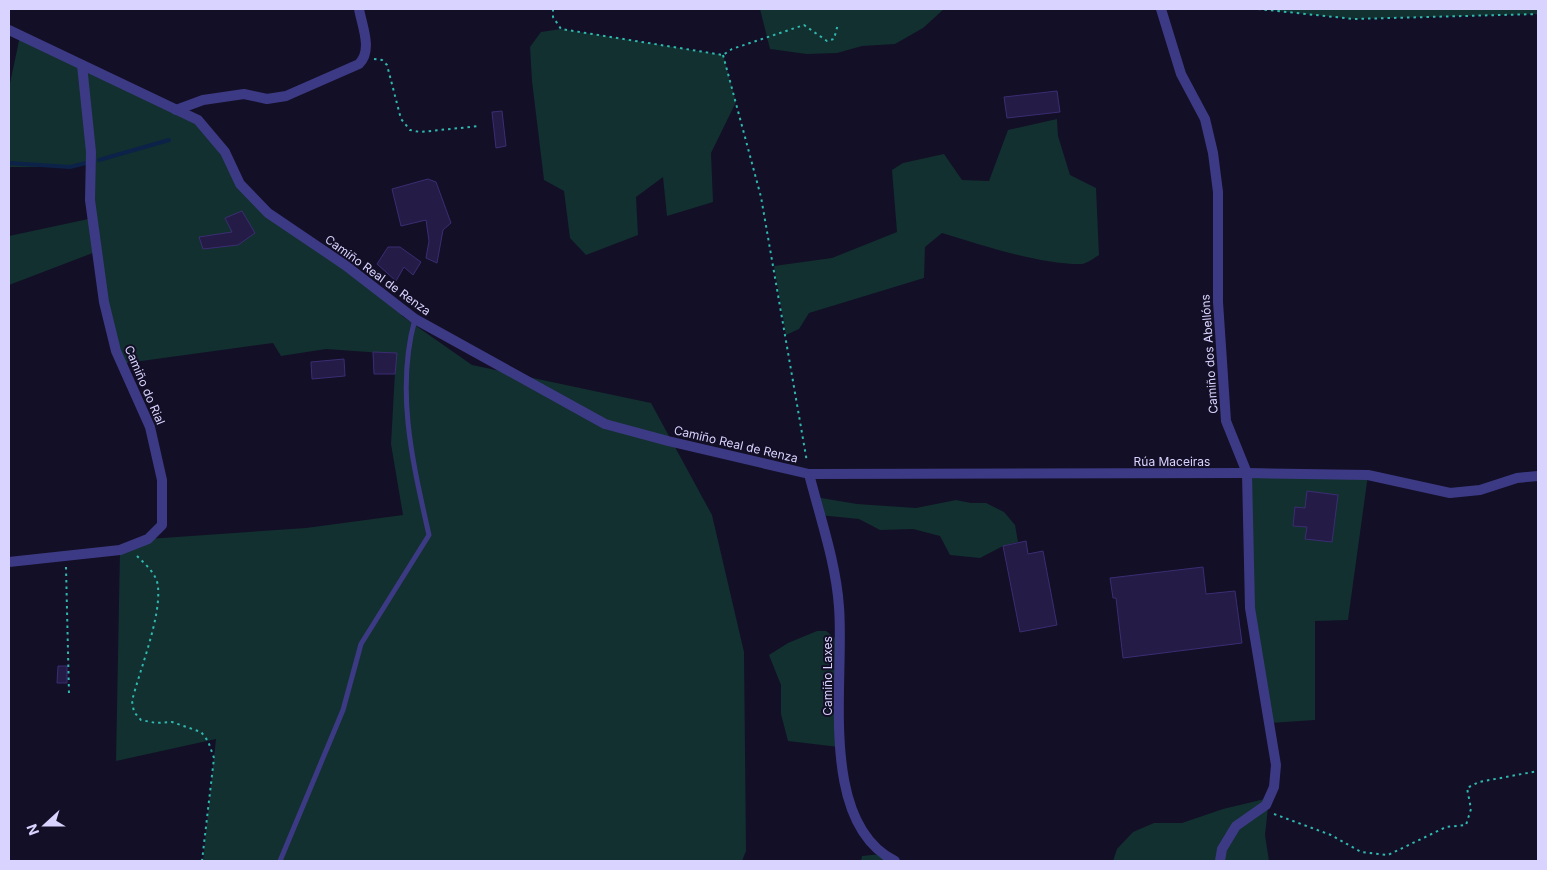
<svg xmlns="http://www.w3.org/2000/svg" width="1547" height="870" font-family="Inter,sans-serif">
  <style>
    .green { fill: #12302f }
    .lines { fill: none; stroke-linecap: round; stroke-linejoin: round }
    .stream { stroke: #0c2248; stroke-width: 4 }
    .building { fill: #241b47; stroke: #3b2d73 }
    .path { stroke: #2fb8b0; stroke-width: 2; stroke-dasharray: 2.5 4; stroke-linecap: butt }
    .lane { stroke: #3d3a85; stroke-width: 5 }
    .street { stroke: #3d3a85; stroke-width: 10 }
    .labels { text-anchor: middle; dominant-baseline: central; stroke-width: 4; stroke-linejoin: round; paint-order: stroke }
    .street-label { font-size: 12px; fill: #d9d4ff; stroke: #130f26 }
  </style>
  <rect width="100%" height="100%" fill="#130f26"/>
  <!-- green -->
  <g class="green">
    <path d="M760 9H944L923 28 895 44 862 46 837 53 807 54 770 49Z"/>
    <path d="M1258 9H1538V14L1354 19Z"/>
    <path d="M561 29 723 55 736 102 711 153 713 202 667 216 663 177 636 197 638 235 586 255 570 238 564 191 544 180 532 81 530 47 541 32Z"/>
    <path d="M20 36 197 121 224 153 238 185 401 307 402 316 472 365 651 403 712 515 744 652 746 851 742 861H203L216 739 116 761 120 550 148 539 306 528 403 515 391 444 396 354 326 349 281 356 273 343 127 363 125 371 106 311 98 251 9 285V236L93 218 86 163 70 167H9V88Z"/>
    <path d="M1057 119 1058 136 1070 175 1096 188 1099 255C1094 258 1088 263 1082 264 1042 265 981 245 942 233L925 247 924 278 809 313 799 329 786 335 774 266 832 258 897 232 892 170 903 163 944 154 962 180 989 181 1008 130Z"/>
    <path d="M1247 473 1368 475 1348 620 1315 621V720L1269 723 1250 608Z"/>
    <path d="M815 497 857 504 916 508 956 500 971 503H986L1004 512 1015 525 1018 542 1003 546 980 558 950 555 940 536 913 529 880 530 859 519 819 515Z"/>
    <path d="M817 631H826L840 642 839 747 788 741 781 714V685L769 655 788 643Z"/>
    <path d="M1269 798 1265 835 1269 861H1113L1117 849 1133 832 1154 823H1182L1223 809Z"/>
    <path d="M881 854 900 861H861L862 856Z"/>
  </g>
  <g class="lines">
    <!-- stream -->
    <g class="stream">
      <path d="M99 160 169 140"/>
      <path d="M9 163 70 167 86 163"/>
    </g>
  </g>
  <!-- building -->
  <g class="building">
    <path d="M1057 91 1060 112 1007 118 1004 97Z"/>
    <path d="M502 111 506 146 496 148 492 112Z"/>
    <path d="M428 179 436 182 451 223 443 230 437 263 426 258 429 241 426 220 401 226 392 189Z"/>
    <path d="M242 211 255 233 238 245 203 249 199 237 232 232 225 218Z"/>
    <path d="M388 247H400L421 262 413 275 404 267 396 281 377 264Z"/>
    <path d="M373 352 397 353 395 374H374Z"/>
    <path d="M344 359 345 376 312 379 311 362Z"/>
    <path d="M1307 491 1338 495 1332 542 1305 539 1307 527 1293 526 1295 507 1305 508Z"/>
    <path d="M1026 541 1028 554 1043 551 1057 625 1020 632 1003 546Z"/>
    <path d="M1203 567 1206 594 1235 591 1242 643 1123 658 1116 598H1113L1110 578Z"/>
    <path d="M58 666H67V683H57Z"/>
  </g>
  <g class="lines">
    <!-- path -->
    <g class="path">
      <path d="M553 9V17L561 29 723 55 732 49 804 25 827 41 834 39 838 24"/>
      <path d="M1258 9 1354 19 1538 14"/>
      <path d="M723 55 761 197 807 462"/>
      <path d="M374 59 382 60 387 65 401 119 410 130 420 132 480 126"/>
      <path d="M137 556C146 565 157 574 158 587 161 618 140 669 132 701L134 712 141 720 156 723 172 722 201 732 208 741 214 758 202 861"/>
      <path d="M66 567 69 694"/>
      <path d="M1274 814 1331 835 1361 852 1388 855 1446 827 1466 825 1471 809 1467 788 1479 782 1538 771"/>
    </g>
    <!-- lane -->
    <path class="lane" d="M280 861 343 710 361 644 429 535C413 464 395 391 415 319"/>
    <!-- street -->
    <g class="street">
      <path d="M1161 9 1181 74 1205 119 1213 153 1218 192V302L1226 421 1247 473 1250 608 1276 765 1274 787 1266 805 1236 826 1222 849 1220 861"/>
      <path d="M9 30 198 120 225 152 240 184 268 213 345 265 415 319 605 424 668 441 809 474 1247 473 1368 475 1450 493 1480 490 1517 478 1538 476"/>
      <path d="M176 110 203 100 244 94 267 99 286 96 359 64C373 50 362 26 359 9"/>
      <path d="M809 474C820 517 836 563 839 607 845 680 817 822 895 861"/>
      <path d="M9 562 120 550 148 539 162 525V480L150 427 116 351 104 302 90 200 91 152 82 65"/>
    </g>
  </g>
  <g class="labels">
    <!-- street labels -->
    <g class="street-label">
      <text transform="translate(378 275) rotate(36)">Camiño Real de Renza</text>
      <text transform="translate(1209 354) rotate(-94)">Camiño dos Abellóns</text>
      <text transform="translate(145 385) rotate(67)">Camiño do Rial</text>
      <text transform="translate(736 444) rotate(13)">Camiño Real de Renza</text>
      <text x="1172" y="461">Rúa Maceiras</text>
      <text transform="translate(827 676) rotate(-90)">Camiño Laxes</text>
    </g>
  </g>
  <!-- border -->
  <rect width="1547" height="870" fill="none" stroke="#d9d4ff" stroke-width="20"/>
  <!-- north arrow -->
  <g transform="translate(45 825) rotate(249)" stroke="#130f26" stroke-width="4" paint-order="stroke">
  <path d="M0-4L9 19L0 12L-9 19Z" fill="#d9d4ff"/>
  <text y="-8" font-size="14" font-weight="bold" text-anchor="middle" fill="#d9d4ff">N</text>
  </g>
</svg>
